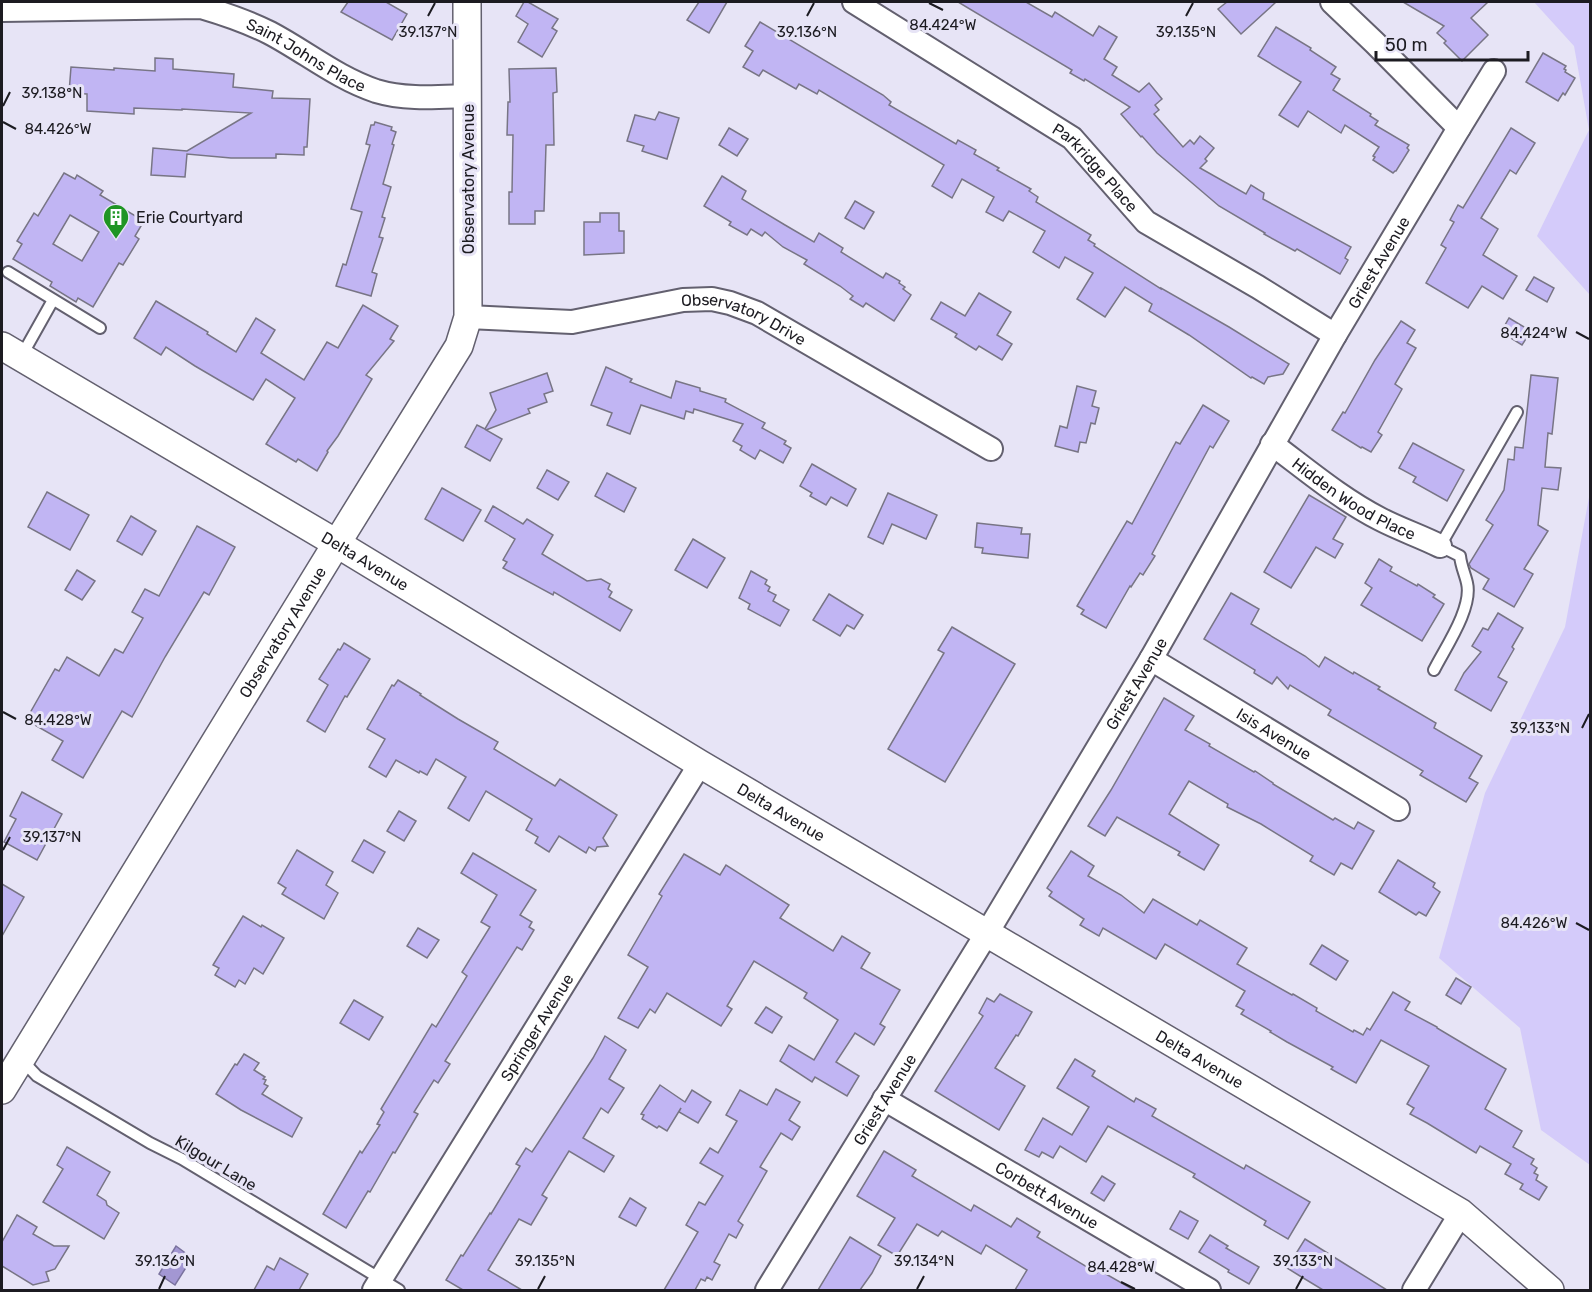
<svg xmlns="http://www.w3.org/2000/svg" width="1592" height="1292" font-family="Rubik,sans-serif">
  <style>
    .green { fill: #d4cbfa }
    .water { fill: #a397d3; stroke: #7a729e; stroke-width: 1.5 }
    .building { fill: #c1b5f3; stroke: #787585; stroke-width: 1.5; fill-rule: evenodd }
    .lines { fill: none; stroke-linecap: round; stroke-linejoin: round }
    .service-casing { stroke: #63606f; stroke-width: 14 }
    .minor-casing { stroke: #63606f; stroke-width: 26 }
    .tertiary-casing { stroke: #63606f; stroke-width: 30 }
    .service { stroke: #fff; stroke-width: 10 }
    .minor { stroke: #fff; stroke-width: 22 }
    .tertiary { stroke: #fff; stroke-width: 27 }
    .ticks { fill: none; stroke: #1c1b21; stroke-width: 2 }
    .labels { text-anchor: middle; dominant-baseline: central; stroke-width: 6; stroke-linejoin: round; paint-order: stroke }
    .street-label { font-size: 16px; fill: #1c1b21; stroke: #e7e4f6 }
    .poi-label { font-size: 16px; fill: #1c1b21; stroke: #e7e4f6; text-anchor: start }
    .ticks-label { font-size: 15px; text-anchor: middle; fill: #1c1b21; stroke: #e7e4f6; stroke-width: 6; stroke-linejoin: round; paint-order: stroke }
  </style>
  <rect width="100%" height="100%" fill="#e7e4f6"/>
  <!-- green -->
  <g class="green">
    <path d="M1534 2H1590V295L1537 236 1589 130 1574 46Z"/>
    <path d="M1590 492V1165L1541 1130 1520 1028 1439 958 1485 793 1565 627Z"/>
  </g>
  <!-- water -->
  <path class="water" d="M176 1246 192 1258 175 1285 159 1274Z"/>
  <!-- building -->
  <g class="building">
    <path d="M348 2H386L407 14 392 40 341 12Z"/>
    <path d="M524 2H528L558 19 552 28 557 31 542 57 518 42 528 24 516 16Z"/>
    <path d="M699 2H727L709 33 687 20Z"/>
    <path d="M958 2H1026L1052 17 1055 12 1093 36 1099 26 1117 37 1104 59 1117 67 1112 75 1139 92 1149 83 1162 99 1155 105 1159 110 1154 114 1183 147 1190 140 1194 144 1200 136 1214 148 1205 159 1207 161 1200 168 1246 194 1251 185 1264 193 1263 199 1351 247 1345 258 1348 260 1340 274 1297 249 1295 251 1264 234 1265 233 1219 206 1157 153 1142 136 1141 137 1121 114 1130 107 1085 79 1084 81 1070 73 1072 70Z"/>
    <path d="M1227 2H1276L1241 34 1218 9Z"/>
    <path d="M1403 2H1488L1471 18 1488 35 1462 61 1444 43 1446 41 1437 33 1444 26Z"/>
    <path d="M760 22 883 95 891 102 889 105 956 144 958 140 976 150 974 154 999 168 997 170 1031 189 1029 191 1038 197 1036 202 1091 235 1088 240 1095 244 1094 246 1161 289V288L1229 327 1289 364 1283 374 1268 377 1264 384 1252 377 1251 378 1189 335 1149 311 1152 304 1125 287 1105 317 1077 299 1093 273 1065 257 1059 268 1033 252 1045 231 1009 211 1003 221 986 212 994 197 962 179 952 198 932 186 944 165 819 90 817 94 799 84 796 89 763 70 759 76 743 67 753 51 745 46Z"/>
    <path d="M1276 27 1311 48 1310 50 1336 67 1331 74 1340 79 1333 90 1371 114 1370 116 1378 121 1375 125 1409 145 1407 148 1409 150 1396 171H1395L1393 173 1373 160 1375 157 1373 156 1379 147 1345 125 1341 133 1308 111 1298 127 1279 115 1301 82 1258 56Z"/>
    <path d="M1543 53 1566 66 1564 69 1566 70 1565 72 1575 78 1565 95 1563 93 1558 101 1526 82Z"/>
    <path d="M155 58 173 59V69L234 74 233 87 273 91 272 98 310 99 307 147H304V155L276 154V158H231L187 154 185 177 151 175 153 148 187 151 251 113 182 109V110L134 108V114L87 111V94L69 93 71 67 114 70V68L155 71Z"/>
    <path d="M556 68 557 92 553 93 554 145H546L544 211H535V224H509V192H512L513 135H507L508 102H510L509 69Z"/>
    <path d="M659 112 679 118 667 159 642 151 644 146 627 141 635 115 655 120Z"/>
    <path d="M375 122 392 127 391 130 396 132 392 144 394 145 383 184 391 187 382 217 385 218 379 237 383 238 372 272 377 274 371 296 336 286 343 264 346 265 362 212 351 209 370 145 366 144 371 125H374Z"/>
    <path d="M729 128 748 139 737 156 719 145Z"/>
    <path d="M1511 128 1535 143 1516 174 1510 170 1481 218 1498 229 1483 255 1517 276 1503 299 1482 286 1468 308 1426 283 1446 248 1441 245 1454 222 1450 220 1458 205 1463 208Z"/>
    <path d="M64 173 75 179 77 175 103 191 100 195 144 221 135 236 139 239 123 265 119 263 93 307 78 298 76 302 50 286 52 282 13 259 22 244 17 241 34 213 38 216ZM70 215 99 232 82 261 53 244Z"/>
    <path d="M722 176 746 191 742 199 785 225 814 242 819 233 843 248 841 252 883 278 886 273 900 281 899 283 905 287 903 289 911 295 894 321 866 303 863 307 850 299 853 296 840 286 804 264 807 260 783 247 765 232 762 236 751 229 747 235 729 225 731 222 704 206Z"/>
    <path d="M855 201 874 212 864 229 845 218Z"/>
    <path d="M600 213H619V231H624V253L584 255V222H600Z"/>
    <path d="M1534 277 1554 288 1547 302 1526 290Z"/>
    <path d="M979 293 1011 312 997 335 1012 344 1002 360 979 346 976 350 955 337 957 334 931 319 941 302 965 316Z"/>
    <path d="M156 301 208 332 207 334 236 352 256 318 275 330 261 353 304 380 327 342 338 348 363 305 398 326 390 339 394 341 366 375 372 379 338 436 327 451 328 452 317 471 298 459 296 462 266 444 295 398 266 379 253 400 195 366 166 347 161 355 134 338Z"/>
    <path d="M1509 318 1531 331 1522 345 1501 332Z"/>
    <path d="M1401 321 1415 330 1407 343 1416 348 1395 384 1402 389 1378 432 1382 435 1371 452 1362 447 1361 448 1332 430 1343 412 1345 413 1375 360Z"/>
    <path d="M606 367 632 379 630 382 671 398 676 381 700 388V391L726 399 725 402 765 423 762 428 786 441 784 444 791 448 783 463 760 450 755 459 740 450 742 446 733 441 743 424 694 409 693 413 686 411 684 419 641 405 630 434 607 425 612 413 591 405Z"/>
    <path d="M547 373 553 391 544 394 547 402 528 409 530 413 486 430 502 439 490 461 465 447 477 425 485 429 496 410 490 393Z"/>
    <path d="M1531 375 1558 378 1552 434 1548 433 1545 467 1561 468 1558 490 1542 488 1538 525 1548 531 1524 569 1533 574 1514 607 1483 589 1489 579 1471 568 1469 564 1493 525 1486 520 1504 490 1508 459 1514 460 1515 447 1523 448Z"/>
    <path d="M1077 386 1096 391 1092 406 1099 408 1095 424 1091 423 1086 443 1080 442 1078 452 1055 446 1060 426 1067 428Z"/>
    <path d="M1203 405 1229 421 1213 448 1210 446 1152 554 1155 556 1143 575 1140 573 1131 587 1130 586 1106 628 1081 614 1084 610 1077 606 1127 521 1132 524 1176 442 1180 444Z"/>
    <path d="M1413 443 1464 470 1447 501 1413 482 1416 477 1399 468Z"/>
    <path d="M812 464 856 489 847 506 831 497 826 505 810 496 812 493 800 486Z"/>
    <path d="M547 470 569 482 558 500 537 488Z"/>
    <path d="M607 473 636 488 624 512 595 496Z"/>
    <path d="M442 488 481 510 463 541 425 519Z"/>
    <path d="M47 492 89 515 70 550 28 527Z"/>
    <path d="M888 493 937 515 926 539 892 524 883 544 868 537Z"/>
    <path d="M1309 495 1346 517 1333 539 1343 544 1335 558 1316 547 1291 588 1264 572Z"/>
    <path d="M493 506 523 524 527 519 553 535 542 554 587 581 601 579 610 584 608 589 612 592 609 597 632 610 620 631 554 592 553 595 503 568 507 562 503 560 515 539 485 521Z"/>
    <path d="M131 516 156 531 142 555 117 541Z"/>
    <path d="M977 523 1022 528 1021 534H1030L1028 558 982 553 983 548 975 547Z"/>
    <path d="M197 526 235 547 209 595 204 592 165 657 132 717 122 711 83 778 52 760 63 741 26 720 55 669 59 671 67 657 99 676 115 649 123 653 143 618 132 612 145 589 159 596Z"/>
    <path d="M693 539 725 558 707 588 675 570Z"/>
    <path d="M1379 559 1392 567 1390 571 1417 586 1418 584 1435 595 1433 597 1444 604 1422 641 1361 605 1372 588 1365 583Z"/>
    <path d="M77 570 95 581 82 600 65 590Z"/>
    <path d="M751 571 767 580 765 584 770 587 768 591 776 595 773 601 789 610 780 626 748 609 750 604 739 598Z"/>
    <path d="M1231 593 1259 609 1251 624 1305 656 1319 667 1325 657 1353 674 1354 672 1380 687 1378 689 1436 723 1434 728 1482 756 1469 778 1478 783 1466 802 1420 775 1423 771 1328 715 1331 710 1290 685 1288 689 1277 677 1272 684 1254 673 1255 670 1204 639Z"/>
    <path d="M829 594 863 615 854 629 847 625 840 636 813 620Z"/>
    <path d="M1498 613 1523 628 1512 647 1514 649 1498 677 1507 682 1491 711 1455 690 1464 673 1481 652 1472 646 1483 628 1488 630Z"/>
    <path d="M952 627 1015 664 945 782 888 749 944 653 938 650Z"/>
    <path d="M344 643 370 659 347 697 345 696 325 732 307 721 328 685 319 679 338 649 340 650Z"/>
    <path d="M398 680 421 694 420 695 458 719 498 742 494 749 555 786 560 779 617 815 603 838 608 846 597 847 595 851 589 847 586 853 559 836 549 852 535 843 538 837 526 830 532 819 486 791 469 821 448 808 466 777 436 759 427 775 420 771 419 773 396 760 386 777 369 767 385 739 367 729 392 685 394 686Z"/>
    <path d="M1164 698 1194 716 1185 730 1210 744 1209 746 1254 772 1255 771 1273 783V784L1333 820 1335 818 1354 829 1358 822 1374 831 1352 869 1341 863 1334 875 1310 861 1313 856 1261 824 1227 807 1228 804 1189 781 1169 814 1219 845 1204 870 1178 855 1180 852 1117 817 1105 836 1088 826 1111 790Z"/>
    <path d="M22 792 62 814 37 860 4 842 16 819 10 816Z"/>
    <path d="M399 811 416 821 404 841 387 831Z"/>
    <path d="M364 840 385 852 373 873 352 861Z"/>
    <path d="M297 850 333 872 326 885 338 893 324 919 282 894 286 888 278 883Z"/>
    <path d="M1071 851 1094 866 1088 876 1121 895 1144 913 1153 899 1197 925 1200 920 1247 948 1237 964 1292 995 1293 994 1317 1008 1316 1011 1353 1032 1354 1030 1363 1035 1367 1028 1370 1030 1393 992 1410 1002 1405 1010 1437 1027V1028L1506 1069 1485 1109 1522 1131 1513 1147 1534 1159 1531 1164 1537 1168 1534 1173 1538 1175 1536 1180 1547 1187 1539 1200 1520 1189 1523 1184 1505 1174 1511 1164 1480 1146 1476 1153 1427 1123 1410 1114 1414 1108 1407 1104 1429 1066 1381 1040 1356 1083 1331 1069 1333 1067 1287 1042 1270 1032 1271 1031 1241 1014 1244 1010 1236 1006 1245 991 1165 944 1156 959 1103 928 1099 936 1080 925 1084 919 1049 896 1052 892 1047 888Z"/>
    <path d="M473 853 536 890 520 915 532 922 529 927 534 930 522 950 517 947 490 990 445 1061 450 1064 438 1083 434 1080 414 1112 418 1114 395 1153 393 1152 370 1192 368 1191 346 1228 323 1214 360 1151 362 1153 380 1125 377 1124 384 1112 381 1109 432 1024 436 1027 467 976 462 972 490 927 481 922 497 895 461 873Z"/>
    <path d="M684 854 720 875 726 865 789 905 780 918 833 951 842 936 870 953 861 968 900 990 880 1024 885 1027 874 1045 855 1033 836 1062 859 1076 847 1096 815 1077 812 1082 780 1061 789 1045 814 1060 838 1020 804 998 807 993 754 961 727 1006 732 1009 721 1026 667 993 655 1013 650 1009 638 1028 618 1018 648 967 628 955 662 896 659 894Z"/>
    <path d="M1398 860 1435 883 1433 887 1440 892 1426 916 1419 912 1416 915 1379 892Z"/>
    <path d="M2 884 24 897 2 936Z"/>
    <path d="M243 916 261 927 262 925 284 938 263 974 254 968 245 984 239 980 235 987 215 975 219 968 213 965Z"/>
    <path d="M418 928 439 940 427 958 407 946Z"/>
    <path d="M1322 945 1348 961 1336 980 1310 964Z"/>
    <path d="M1456 978 1471 987 1461 1004 1446 995Z"/>
    <path d="M1000 994 1032 1012 1018 1036 1016 1035 995 1068 1025 1086 999 1130 935 1091 983 1016 979 1013 987 998 994 1002Z"/>
    <path d="M354 1000 383 1017 369 1040 340 1023Z"/>
    <path d="M766 1007 782 1017 772 1033 755 1023Z"/>
    <path d="M605 1036 626 1050 609 1079 624 1088 608 1113 601 1108 583 1138 614 1156 604 1172 569 1151 542 1195 547 1198 531 1225 519 1219 488 1270 522 1290H463L446 1280 461 1255 463 1256 490 1213 491 1214 520 1166 516 1164 526 1148 532 1152 538 1143 593 1058Z"/>
    <path d="M244 1054 259 1063 254 1070 265 1077 263 1079 266 1080 264 1084 268 1086 262 1094 302 1118 292 1137 241 1110 216 1094 235 1064 237 1065Z"/>
    <path d="M1075 1059 1095 1071 1092 1076 1134 1102 1136 1098 1156 1109 1152 1116 1244 1169 1246 1165 1310 1202 1288 1239 1264 1225 1266 1221 1193 1177 1195 1174 1108 1126 1086 1162 1060 1146 1053 1158 1042 1152 1039 1157 1025 1150 1043 1118 1072 1135 1089 1107 1057 1088Z"/>
    <path d="M660 1085 685 1102 692 1090 711 1102 698 1123 679 1112 681 1108 667 1131 659 1126 657 1128 642 1119 644 1115 641 1114Z"/>
    <path d="M776 1089 800 1102 789 1120 800 1127 792 1140 781 1133 760 1167 767 1171 738 1221 743 1225 736 1238 729 1234 714 1262 720 1265 712 1280 707 1277 705 1281 701 1279 695 1290H664L698 1232 686 1225 699 1202 705 1205 723 1176 700 1163 710 1148 718 1153 737 1121 726 1115 740 1090 767 1105Z"/>
    <path d="M67 1147 110 1172 97 1195 106 1201 107 1205 119 1213 104 1239 43 1202 63 1169 57 1165Z"/>
    <path d="M884 1151 916 1170 912 1176 971 1211 974 1205 1011 1227 1017 1218 1040 1232 1037 1237 1097 1273 1099 1270 1134 1290H1015L1027 1270 986 1245 981 1254 942 1231 938 1236 917 1224 897 1256 878 1245 895 1218 857 1196Z"/>
    <path d="M1102 1176 1115 1184 1104 1201 1091 1193Z"/>
    <path d="M630 1198 646 1208 636 1226 619 1217Z"/>
    <path d="M1180 1211 1198 1221 1188 1239 1170 1229Z"/>
    <path d="M17 1215 37 1227 33 1234 54 1246H69L55 1269 46 1272 49 1281 33 1285 2 1266V1242Z"/>
    <path d="M1210 1235 1228 1246 1226 1248 1259 1267 1249 1284 1228 1272 1229 1270 1199 1252Z"/>
    <path d="M850 1237 881 1256 872 1273 860 1290H818Z"/>
    <path d="M1305 1239 1345 1264 1387 1290H1323L1300 1276 1287 1268Z"/>
    <path d="M280 1258 308 1274 299 1290H254L267 1266 274 1270Z"/>
  </g>
  <g class="lines">
    <!-- service casing -->
    <g class="service-casing">
      <g id="service">
        <path d="M8 272 100 328"/>
        <path d="M21 357 53 300"/>
        <path d="M1434 670C1445 648 1473 608 1467 583 1465 574 1461 566 1460 556L1440 546 1517 412"/>
        <path d="M21 1059 37 1076 150 1143 182 1159 399 1290"/>
      </g>
    </g>
    <!-- minor casing -->
    <g class="minor-casing">
      <g id="minor">
        <path id="s1" d="M854 2 1072 138 1146 222 1258 287 1335 335"/>
        <path d="M1332 2 1375 43 1459 128"/>
        <path id="s2" d="M2 10 201 7C225 14 248 22 270 33 306 52 337 78 376 91 406 100 437 97 468 96"/>
        <path id="s3" d="M468 317 572 322 683 300 712 299 730 303 757 313 991 449"/>
        <path id="s4" d="M1272 444C1307 470 1341 499 1380 519 1399 529 1420 536 1440 546"/>
        <path id="s5" d="M1151 659 1398 809"/>
        <path id="s6" d="M884 1099 1209 1290"/>
        <path id="s7" d="M374 1290 700 764"/>
        <path id="s8" d="M767 1290 987 933 1151 659 1335 335 1459 128 1494 71"/>
        <path d="M1414 1290 1461 1213"/>
      </g>
    </g>
    <!-- tertiary casing -->
    <g class="tertiary-casing">
      <g id="tertiary">
        <path id="s9" d="M2 346 336 543 700 764 1461 1213 1550 1290"/>
        <path id="s10" d="M2 1090C154 842 305 593 459 346L468 317 467 2"/>
      </g>
    </g>
    <!-- service -->
    <use href="#service" class="service"/>
    <!-- minor -->
    <use href="#minor" class="minor"/>
    <!-- tertiary -->
    <use href="#tertiary" class="tertiary"/>
  </g>
  <!-- ticks -->
  <path class="ticks" d="M929 3 943 10M428 16 435 3M807 16 814 3M1186 16 1193 3M3 106 10 92M3 122 16 129M1576 332 1589 339M3 712 16 719M1582 728 1589 714M3 850 10 837M1576 923 1589 930M1121 1282 1135 1289M159 1289 165 1276M538 1289 545 1276M917 1289 924 1276M1296 1289 1303 1276"/>
  <!-- icons -->
  <defs>
    <g id="building-pin" transform="scale(1.35)"><path d="M0 17L-7.5 6A9.5 9.5 0 1 1 7.5 6Z" fill="#1f9524" stroke="#e7e4f6"/><path d="M-4-6H4V6H1V3H-1V6H-4ZM-2.5-4.3h1.7v1.8h-1.7ZM.8-4.3h1.7v1.8H.8ZM-2.5-1h1.7V.8h-1.7ZM.8-1h1.7V.8H.8Z" fill="#fff"/></g>
  </defs>
  <g fill-rule="evenodd">
    <use href="#building-pin" x="116" y="217"/>
  </g>
  <g class="labels">
    <!-- street labels -->
    <g class="street-label">
      <text stroke="none"><textPath href="#s2" startOffset="315">Saint Johns Place</textPath></text>
      <text stroke="none"><textPath href="#s1" startOffset="294">Parkridge Place</textPath></text>
      <text transform="translate(468 179) rotate(-90)">Observatory Avenue</text>
      <text stroke="none"><textPath href="#s8" startOffset="1196">Griest Avenue</textPath></text>
      <text stroke="none"><textPath href="#s3" startOffset="282">Observatory Drive</textPath></text>
      <text stroke="none"><textPath href="#s4" startOffset="99">Hidden Wood Place</textPath></text>
      <text stroke="none"><textPath href="#s9" startOffset="422">Delta Avenue</textPath></text>
      <text stroke="none"><textPath href="#s10" startOffset="537">Observatory Avenue</textPath></text>
      <text stroke="none"><textPath href="#s8" startOffset="710">Griest Avenue</textPath></text>
      <text stroke="none"><textPath href="#s5" startOffset="144">Isis Avenue</textPath></text>
      <text stroke="none"><textPath href="#s9" startOffset="908">Delta Avenue</textPath></text>
      <text stroke="none"><textPath href="#s7" startOffset="309">Springer Avenue</textPath></text>
      <text stroke="none"><textPath href="#s9" startOffset="1394">Delta Avenue</textPath></text>
      <text stroke="none"><textPath href="#s8" startOffset="224">Griest Avenue</textPath></text>
      <text transform="translate(216 1163) rotate(31)">Kilgour Lane</text>
      <text stroke="none"><textPath href="#s6" startOffset="189">Corbett Avenue</textPath></text>
    </g>
    <!-- poi labels -->
    <g class="poi-label">
      <text x="136" y="217">Erie Courtyard</text>
    </g>
  </g>
  <g class="ticks-label">
    <text x="943" y="30">84.424°W</text>
    <text x="428" y="37">39.137°N</text>
    <text x="807" y="37">39.136°N</text>
    <text x="1186" y="37">39.135°N</text>
    <text x="52" y="98">39.138°N</text>
    <text x="58" y="134">84.426°W</text>
    <text x="1534" y="338">84.424°W</text>
    <text x="58" y="725">84.428°W</text>
    <text x="1540" y="733">39.133°N</text>
    <text x="52" y="842">39.137°N</text>
    <text x="1534" y="928">84.426°W</text>
    <text x="165" y="1266">39.136°N</text>
    <text x="545" y="1266">39.135°N</text>
    <text x="924" y="1266">39.134°N</text>
    <text x="1303" y="1266">39.133°N</text>
    <text x="1121" y="1272">84.428°W</text>
  </g>
  <!-- border -->
  <rect width="1592" height="1292" fill="none" stroke="#1c1b21" stroke-width="6"/>
  <!-- scale -->
  <path d="M1376 51v9h152v-9" fill="none" stroke="#1c1b21" stroke-width="3"/>
  <text x="1385" y="51" font-size="18" fill="#1c1b21" stroke="#e7e4f6" stroke-width="4.5" paint-order="stroke">50 m</text>
</svg>
